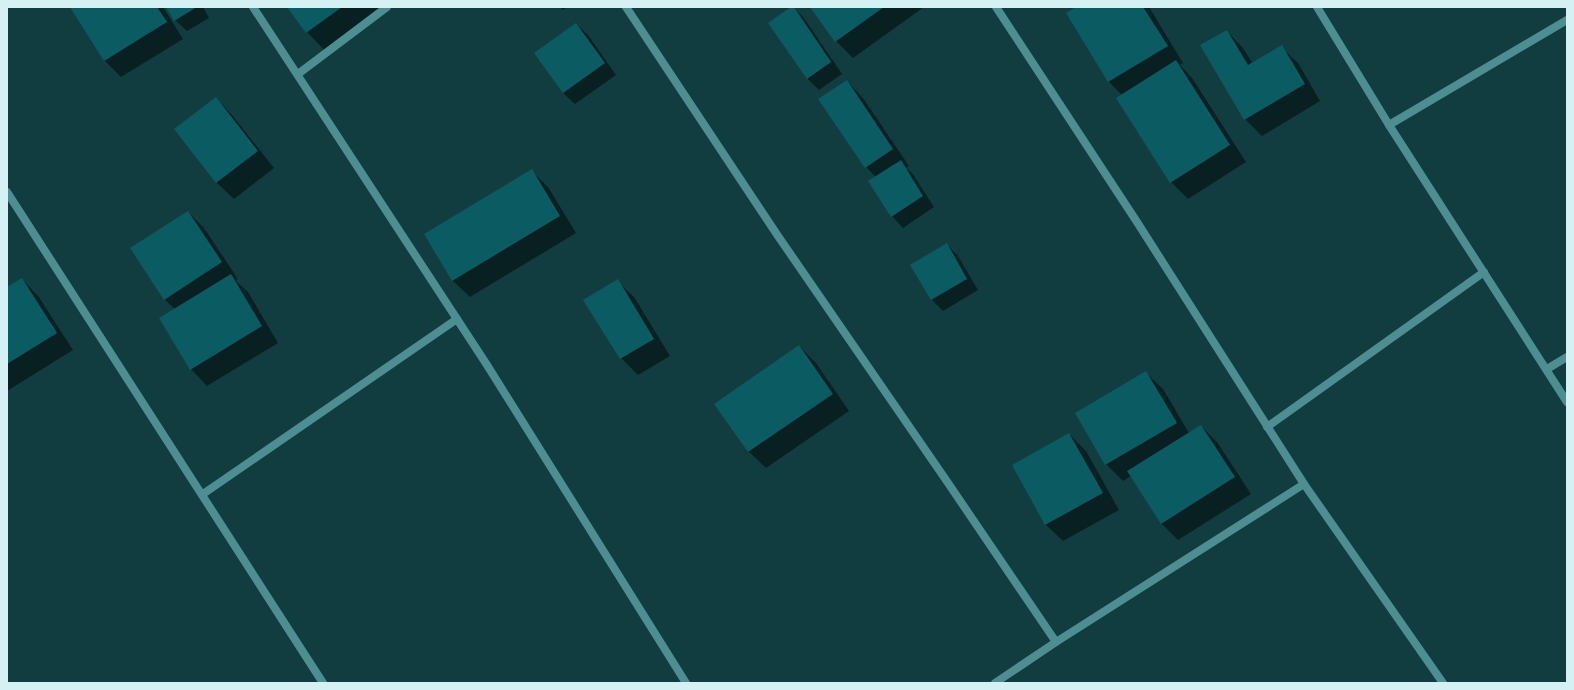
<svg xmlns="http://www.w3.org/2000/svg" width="1574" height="690" font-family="'Sofia Sans Condensed',sans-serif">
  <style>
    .shadow { fill: #0007 }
    .building { fill: #0b5c62 }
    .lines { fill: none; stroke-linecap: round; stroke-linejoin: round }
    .service { stroke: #4d8e93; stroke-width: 8 }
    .minor { stroke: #4d8e93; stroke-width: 8 }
  </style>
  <rect width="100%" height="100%" fill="#113d40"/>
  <!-- shadow -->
  <g class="shadow">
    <path d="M72 7H163L183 39 121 77 104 60Z"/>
    <path d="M168 7H203L209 18 187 31 175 20Z"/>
    <path d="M289 7H392L328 54 307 32Z"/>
    <path d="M560 7H567L563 10Z"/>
    <path d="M793 7 804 18 842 74 819 90 807 78Z"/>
    <path d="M811 7H924L853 58 836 41Z"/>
    <path d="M1078 7H1149L1183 63 1180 65 1192 78 1246 162 1188 199 1171 182 1122 95 1109 82 1067 14Z"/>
    <path d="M576 24 588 35 616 75 575 104 563 93Z"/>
    <path d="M1227 31 1243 48 1253 64 1281 47 1298 63 1320 101 1262 136 1245 119Z"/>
    <path d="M847 81 863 98 909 166 906 168 912 173 934 207 903 228 892 216 876 177 866 167Z"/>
    <path d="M216 98 232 115 274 168 234 199 217 183 176 129Z"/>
    <path d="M532 171 548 187 576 233 470 297 453 281 425 234Z"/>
    <path d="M188 212 204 228 238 279 236 281 248 292 278 343 207 386 191 369 175 309 165 300 131 249Z"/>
    <path d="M947 244 958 256 978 290 943 311 931 299Z"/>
    <path d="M22 279 38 296 73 350 7 391V289Z"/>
    <path d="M617 281 634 297 670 356 638 375 621 358 585 300Z"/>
    <path d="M799 346 816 363 849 411 766 468 749 452 716 404Z"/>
    <path d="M1146 373 1163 389 1189 433 1201 426 1217 442 1251 494 1178 540 1161 523 1131 476 1123 481 1106 464Z"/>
    <path d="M1069 434 1086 451 1119 510 1063 541 1046 525 1013 465Z"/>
  </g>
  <!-- building -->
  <g class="building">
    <path d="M70 7H157L167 22 104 61Z"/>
    <path d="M166 7H197L174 21Z"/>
    <path d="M287 7H342L306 33Z"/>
    <path d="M791 7H794L831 62 807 79 768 23Z"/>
    <path d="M810 7H884L835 42Z"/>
    <path d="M1076 7H1143L1168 46 1108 82 1066 13Z"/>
    <path d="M576 23 605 63 563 93 534 53Z"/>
    <path d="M1227 30 1248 65 1282 45 1305 84 1244 120 1200 45Z"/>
    <path d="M1176 60 1230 145 1170 183 1116 98Z"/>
    <path d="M847 80 893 149 865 168 818 99Z"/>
    <path d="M216 97 258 151 216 183 174 129Z"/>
    <path d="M901 160 923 196 891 217 868 181Z"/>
    <path d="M532 169 560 216 452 281 424 234Z"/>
    <path d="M188 211 222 262 164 300 130 248Z"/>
    <path d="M947 243 967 279 931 300 910 265Z"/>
    <path d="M231 274 262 326 190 370 159 318Z"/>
    <path d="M22 278 57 333 7 364V287Z"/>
    <path d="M618 279 654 339 620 359 583 300Z"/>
    <path d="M799 345 833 394 748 452 714 404Z"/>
    <path d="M1146 371 1177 423 1105 465 1075 413Z"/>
    <path d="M1201 425 1235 477 1161 524 1127 471Z"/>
    <path d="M1069 433 1103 493 1045 525 1012 465Z"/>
  </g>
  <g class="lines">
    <!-- service -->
    <g class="service">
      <path d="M298 74 387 7"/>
      <path d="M1267 427 1484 272"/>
    </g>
    <!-- minor -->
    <g class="minor">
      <path d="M253 7 487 365 686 683"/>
      <path d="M626 7 778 236 946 480 1056 642"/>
      <path d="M996 7 1137 222 1304 484 1443 683"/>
      <path d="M1317 7 1389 125 1567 402"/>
      <path d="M1389 125 1567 20"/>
      <path d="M7 192 323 683"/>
      <path d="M1547 369 1567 357"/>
      <path d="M203 494 457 319"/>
      <path d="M995 683 1056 642 1304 484"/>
    </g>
  </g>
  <!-- border -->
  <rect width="1574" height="690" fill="none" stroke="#d5f1f3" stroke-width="16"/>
</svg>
